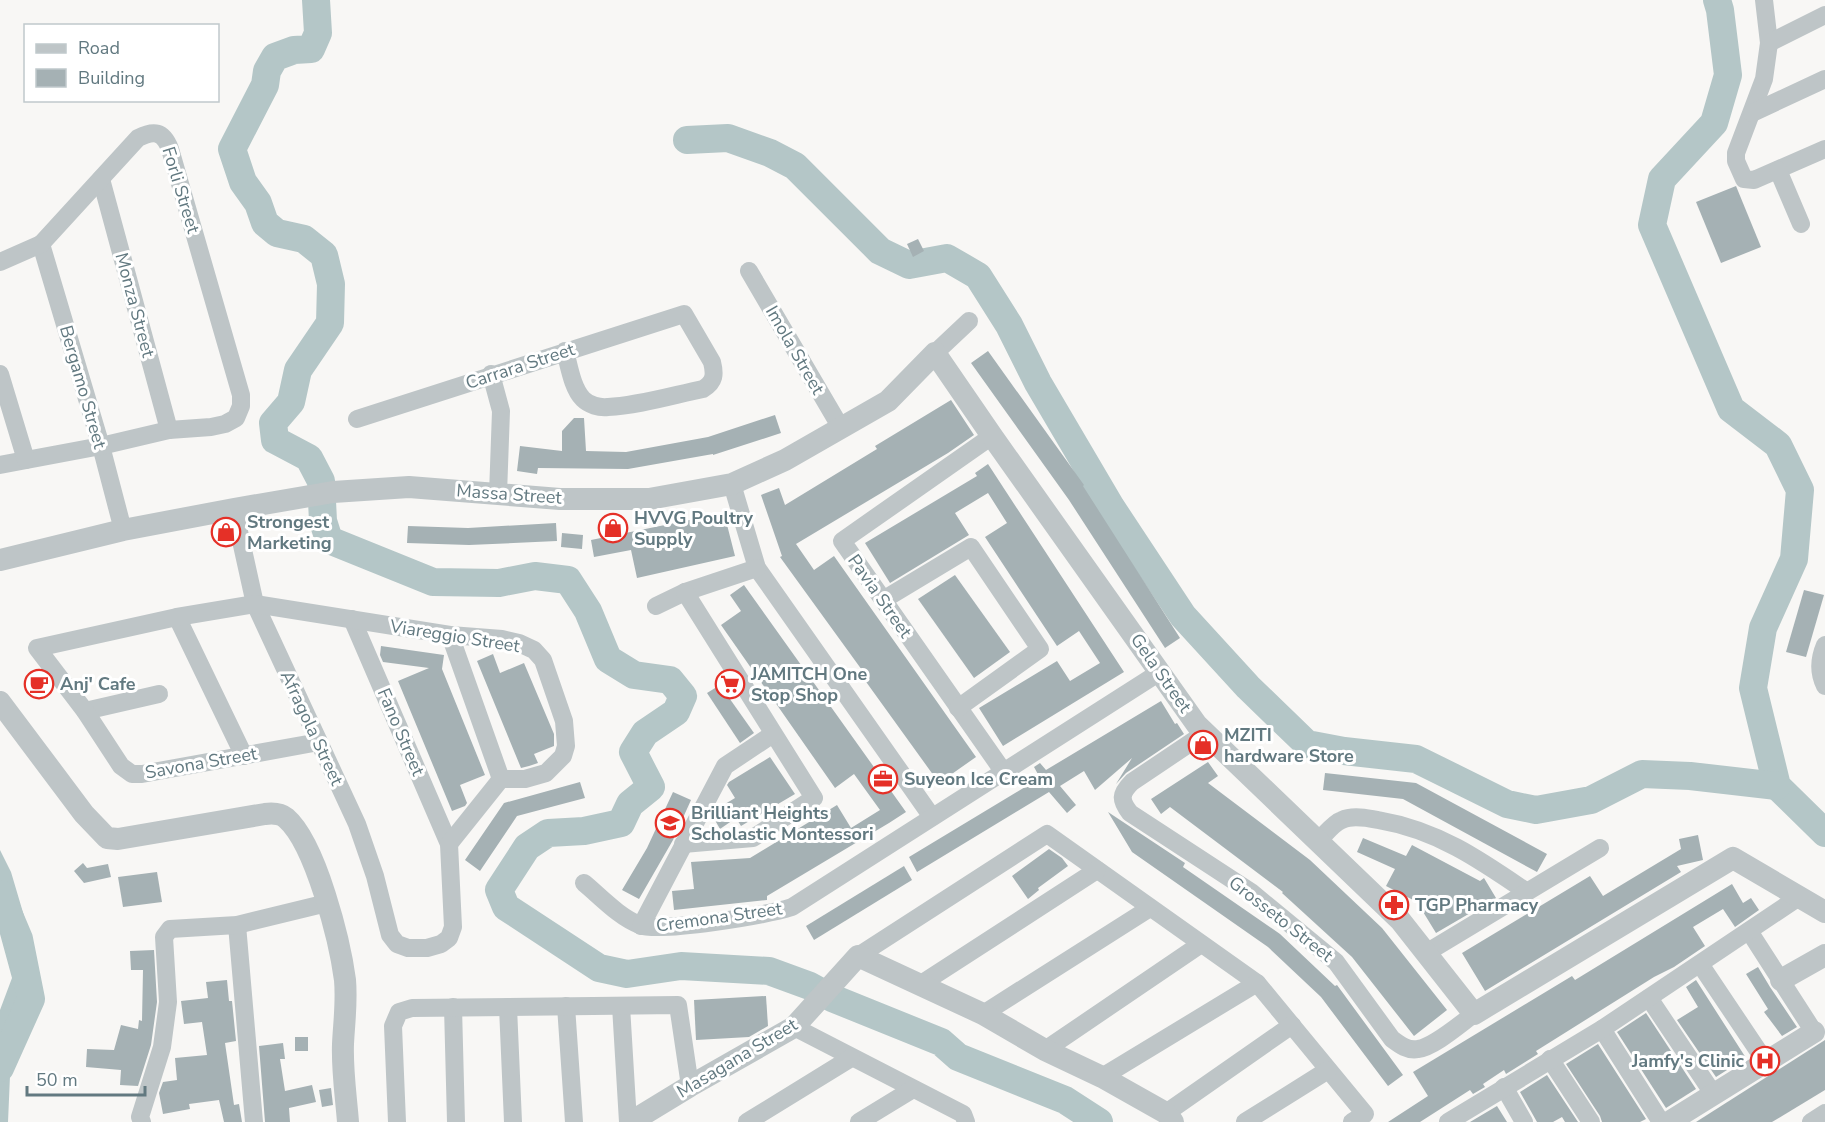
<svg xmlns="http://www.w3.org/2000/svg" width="1825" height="1122" font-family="'Nunito Sans',sans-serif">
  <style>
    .water { fill: #b4c6c7 }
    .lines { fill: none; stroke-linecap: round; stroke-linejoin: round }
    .river { stroke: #b4c6c7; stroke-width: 28 }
    .building { fill: #a5b1b4 }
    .minor { stroke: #bec5c7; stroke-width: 18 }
    .tertiary { stroke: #bec5c7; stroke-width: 22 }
    .labels { text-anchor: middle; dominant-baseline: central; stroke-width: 6; stroke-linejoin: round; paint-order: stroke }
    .street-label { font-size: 18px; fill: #627980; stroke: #fff }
    .poi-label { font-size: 18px; font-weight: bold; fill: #627980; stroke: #fff; text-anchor: start }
  </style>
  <rect width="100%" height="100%" fill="#f8f7f5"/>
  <!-- water -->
  <path class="water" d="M0 850 11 872 35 953 11 1053 8 1122H0V1010L12 978 0 934Z"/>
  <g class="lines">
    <!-- river -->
    <g class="river">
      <path d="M316 0 318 33 311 49 294 50 275 57 267 71 265 85 232 149 243 182 258 203 265 223 277 233 304 239 324 255 331 284 330 323 298 370 291 402 273 423 275 440 309 458 321 481 323 521 329 540 433 582 499 583 535 576 568 580 588 611 608 659 634 675 670 680 683 696 676 712 645 733 633 752 651 787 630 804 621 823 584 831 548 833 527 847 499 890 506 907 599 968 627 974 681 966 769 971 810 986 832 998 941 1042 958 1057 1065 1100 1099 1122"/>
      <path d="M1717 0 1720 10 1728 75 1714 123 1662 179 1652 225 1731 409 1778 445 1800 490 1794 559 1763 628 1753 688 1777 786 1825 833"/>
      <path d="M687 140 728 138 770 153 795 166 880 251 909 265 947 258 978 276 1009 325 1038 383 1111 507 1183 616 1248 687 1307 744 1344 751 1416 759 1507 804 1536 810 1591 800 1642 774 1690 776 1777 786"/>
      <path d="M0 894 19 939 31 999 0 1068"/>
    </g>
  </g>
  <!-- building -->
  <g class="building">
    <path d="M1736 186 1761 247 1721 263 1696 202Z"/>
    <path d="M918 239 924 251 913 257 907 244Z"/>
    <path d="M988 351 1084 485 1083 486 1180 638 1165 648 1069 500 971 363Z"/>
    <path d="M951 400 974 435 948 453 796 544 814 570 834 556 976 757 939 783 864 679 867 677 780 557 782 556 761 495 779 488 785 505 877 449 875 446Z"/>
    <path d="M775 415 781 433 713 455V454L628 469 538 468 537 474 517 471 520 446 562 451V431L574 418H584L586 451 626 452 708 437Z"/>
    <path d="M988 464 1124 672 1003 746 979 708 1057 661 1070 681 1100 663 1079 631 1057 646 985 537 1007 523 988 493 955 513 969 535 890 583 865 543 977 476 975 473Z"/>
    <path d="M724 513 735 556 637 578 631 550 594 557 591 540Z"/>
    <path d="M556 523 557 541 469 545 407 543 408 526 468 528Z"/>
    <path d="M562 533 583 535 582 549 561 547Z"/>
    <path d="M955 575 1010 652 974 678 918 599Z"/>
    <path d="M744 585 906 812 889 823 767 896V900L674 910 672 891 694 889 691 862 750 858 837 805 851 828 880 810 854 774 835 788 721 625 741 611 730 595Z"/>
    <path d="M1804 590 1824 595 1806 657 1786 652Z"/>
    <path d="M381 646 444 655 442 669 485 775 460 785 467 803 465 806 452 811 398 681 429 668 383 662 380 655Z"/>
    <path d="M493 654 500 673 524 663 554 734V746L534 754 538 763 529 766 521 768 477 661Z"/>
    <path d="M720 685 754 733 740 743 707 693Z"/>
    <path d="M1161 701 1175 724 1177 723 1184 734 1126 773 1116 784 1132 758 1095 790 1084 771 1060 786 1076 805 1067 813 1049 792 917 872 909 857 1040 778 1034 767 1040 763 1046 770Z"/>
    <path d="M770 757 795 794 741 826 736 818 720 829 712 815 715 810 735 798 727 785 729 782Z"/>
    <path d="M1208 762 1218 776 1208 783 1310 860 1382 928 1447 1010 1414 1036 1352 957 1282 893 1283 892 1170 807 1161 814 1151 799Z"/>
    <path d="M1325 773 1416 783 1547 854 1537 872 1403 799 1323 790Z"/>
    <path d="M580 782 585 798 517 816 480 871 465 860 504 803Z"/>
    <path d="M673 792 691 800 673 840 639 899 622 890 647 848Z"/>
    <path d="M1108 812 1185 863 1183 867 1280 934 1335 986 1337 985 1403 1075 1388 1086 1321 997 1268 947 1132 852Z"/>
    <path d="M1698 835 1703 860 1677 866 1681 872 1485 991 1462 953 1590 876 1603 896 1681 849 1679 839Z"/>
    <path d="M1363 838 1406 856 1412 845 1480 881 1484 878 1496 898 1436 933 1417 902 1386 886 1395 869 1357 852Z"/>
    <path d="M1049 849 1062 858 1068 866 1038 888 1039 890 1028 899 1012 876Z"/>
    <path d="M83 863 87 868 108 864 111 877 84 883 74 871Z"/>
    <path d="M904 866 912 880 814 940 806 926Z"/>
    <path d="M157 872 162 902 123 907 118 877Z"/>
    <path d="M1732 884 1743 903 1751 898 1759 910 1735 927 1723 909 1693 927 1705 946 1674 967 1654 977 1536 1051 1538 1054 1506 1074 1504 1070 1483 1084 1485 1087 1473 1094 1470 1090 1420 1122H1388L1428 1096 1413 1072 1572 976 1575 980Z"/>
    <path d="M154 950 157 1002 151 1045 138 1086 120 1085 121 1070 86 1067 87 1049 114 1050 121 1025 138 1029 139 1020 142 1021 143 970H131L130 951Z"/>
    <path d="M1758 967 1770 987 1797 1027 1782 1036 1764 1012 1768 1009 1746 974Z"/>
    <path d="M227 980 229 1001H232L236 1041 225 1043 234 1105 239 1104 242 1122H224L219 1100 189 1104 190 1109 163 1114 159 1093 163 1082 177 1080 175 1058 207 1055 202 1022 184 1024 181 1001 208 998 206 982Z"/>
    <path d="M1696 980 1746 1058 1716 1077 1677 1020 1698 1007 1686 987Z"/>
    <path d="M766 996 768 1026 749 1037 696 1040 694 1000Z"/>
    <path d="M1646 1013 1696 1089 1666 1108 1617 1032Z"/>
    <rect x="295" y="1037" width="13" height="14"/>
    <path d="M1825 1040V1090L1772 1122H1696Z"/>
    <path d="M283 1043 285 1059H280L285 1091 312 1085 316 1102 289 1108 290 1122H265L259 1046Z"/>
    <path d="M1598 1044 1646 1119 1640 1122H1602L1600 1116 1566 1064Z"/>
    <path d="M1547 1075 1578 1122H1565L1562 1117 1553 1122H1537L1520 1092Z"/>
    <path d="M331 1088 333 1105 322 1107 319 1090Z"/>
    <path d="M1497 1106 1507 1122H1470Z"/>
  </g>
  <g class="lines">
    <!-- minor -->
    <g class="minor">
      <path d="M1764 0 1769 43 1764 79 1736 153V161L1744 179 1754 180 1825 149"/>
      <path d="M1769 43 1825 15"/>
      <path d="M1752 113 1825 79"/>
      <path d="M1778 170 1801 224"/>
      <path d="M101 179 169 430"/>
      <path d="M41 244 101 446 123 530"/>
      <path d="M0 262 41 244 138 138C154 130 163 131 170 149L241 395V406L236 418 225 424 211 427 169 430 101 446 0 465"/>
      <path d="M749 271 841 428"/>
      <path d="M935 353 969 321"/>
      <path d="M0 374 26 460"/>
      <path d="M491 374 501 411 498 494"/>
      <path d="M357 419 684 314 712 362C715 374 715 382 703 389 674 395 637 406 608 407 599 408 589 405 583 399 572 388 569 365 565 351"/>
      <path d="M992 436 842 541 1003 771"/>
      <path d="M732 484 757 568 932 817"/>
      <path d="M234 509 255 604 357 824 375 876 390 935 397 944 408 948H427L441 944 449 938 453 927 449 844 352 619"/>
      <path d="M883 600 971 547 1040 649 958 708"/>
      <path d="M656 606 685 592 757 568"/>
      <path d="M177 617 244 756"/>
      <path d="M450 635 501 779"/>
      <path d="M1825 645C1819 659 1818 672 1825 686"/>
      <path d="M85 711 159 694"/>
      <path d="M1205 733 1132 782C1120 794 1120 800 1130 813L1251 892 1336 962 1392 1039C1400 1045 1408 1051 1418 1049 1434 1047 1460 1024 1474 1014"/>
      <path d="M319 742 142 774H132L121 766 85 711 37 648 177 617 255 604 450 635 502 639 519 643 534 650 543 660 564 721 566 746 563 756 546 773 525 779H501L449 844"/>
      <path d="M1318 841C1325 835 1333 823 1342 820 1352 815 1368 818 1378 820 1437 830 1479 859 1527 892"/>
      <path d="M683 844 753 838 814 798 685 592"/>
      <path d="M584 883C601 897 619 917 640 925 660 933 767 915 792 907L1160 672"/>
      <path d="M237 925 254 1122"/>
      <path d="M641 926 725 766 773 734"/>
      <path d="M1749 931 1814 1032"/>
      <path d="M1426 953 1600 848"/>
      <path d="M858 956 1047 834 1257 983 1365 1114 1352 1122"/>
      <path d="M1700 964 1765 1061"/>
      <path d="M921 984 1097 870"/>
      <path d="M1649 998 1714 1095"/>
      <path d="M566 1006 574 1122"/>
      <path d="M621 1006 628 1122"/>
      <path d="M453 1007 456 1122"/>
      <path d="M508 1007 513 1122"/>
      <path d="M983 1014 1150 908"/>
      <path d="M794 1027 963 1114 966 1122"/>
      <path d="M1602 1029 1661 1122"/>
      <path d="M1045 1050 1201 944"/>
      <path d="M1550 1059 1591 1122"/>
      <path d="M1102 1077 1257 983"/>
      <path d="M1504 1087 1524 1122"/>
      <path d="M1166 1113 1292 1025"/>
      <path d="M142 1122 140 1117 162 1047 168 1002 164 937 170 929 237 925 327 903"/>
      <path d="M397 1122 393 1026 399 1012 412 1008 678 1005 690 1086"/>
      <path d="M747 1122 851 1058"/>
      <path d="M859 1122 913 1089"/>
      <path d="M1245 1122 1328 1070"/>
      <path d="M1448 1122 1602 1029 1799 897"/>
      <path d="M1811 1122 1825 1113"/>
    </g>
    <!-- tertiary -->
    <g class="tertiary">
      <path d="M0 560 123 530 234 509 333 492 409 487 560 499H649L732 484 785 460 888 401 935 353 992 436 1197 725 1400 920 1474 1014 1733 858 1825 912"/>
      <path d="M0 702 84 814 107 838 118 839 265 814C273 813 280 813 286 818 316 844 340 942 345 980 347 1002 344 1023 343 1044 342 1070 346 1096 348 1122"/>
      <path d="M1781 980 1825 955"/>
      <path d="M631 1122 690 1086 794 1027 858 956 983 1014 1045 1050 1102 1077 1166 1113 1173 1122"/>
      <path d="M1669 1122 1814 1032"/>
    </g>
  </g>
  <!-- icons -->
  <defs>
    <g id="shop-ring" transform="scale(1.5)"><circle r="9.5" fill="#fff" stroke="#e53027" stroke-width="1.5"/><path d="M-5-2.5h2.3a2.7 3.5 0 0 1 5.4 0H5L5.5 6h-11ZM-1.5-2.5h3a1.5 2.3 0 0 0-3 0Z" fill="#e53027"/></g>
    <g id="cafe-ring" transform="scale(1.5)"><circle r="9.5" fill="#fff" stroke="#e53027" stroke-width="1.5"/><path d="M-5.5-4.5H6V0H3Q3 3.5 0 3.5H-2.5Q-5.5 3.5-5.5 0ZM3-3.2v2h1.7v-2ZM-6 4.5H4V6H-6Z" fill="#e53027"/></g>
    <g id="supermarket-ring" transform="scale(1.5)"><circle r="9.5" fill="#fff" stroke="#e53027" stroke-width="1.5"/><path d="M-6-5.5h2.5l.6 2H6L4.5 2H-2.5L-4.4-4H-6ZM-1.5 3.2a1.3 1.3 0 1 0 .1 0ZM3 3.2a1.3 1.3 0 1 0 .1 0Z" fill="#e53027"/></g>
    <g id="office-ring" transform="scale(1.5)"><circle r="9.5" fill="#fff" stroke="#e53027" stroke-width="1.5"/><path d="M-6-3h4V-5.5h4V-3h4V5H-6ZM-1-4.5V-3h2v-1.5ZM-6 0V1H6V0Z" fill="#e53027"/></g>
    <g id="school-ring" transform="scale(1.5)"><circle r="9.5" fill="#fff" stroke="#e53027" stroke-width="1.5"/><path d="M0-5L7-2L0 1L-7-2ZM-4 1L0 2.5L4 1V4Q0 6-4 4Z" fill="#e53027"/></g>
    <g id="pharmacy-ring" transform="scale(1.5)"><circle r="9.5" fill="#fff" stroke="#e53027" stroke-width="1.5"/><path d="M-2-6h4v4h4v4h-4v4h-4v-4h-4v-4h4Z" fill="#e53027"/></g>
    <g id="hospital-ring" transform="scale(1.5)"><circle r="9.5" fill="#fff" stroke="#e53027" stroke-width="1.5"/><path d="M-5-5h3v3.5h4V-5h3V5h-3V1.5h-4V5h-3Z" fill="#e53027"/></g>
  </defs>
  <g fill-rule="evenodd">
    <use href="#shop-ring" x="613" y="528"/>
    <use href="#shop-ring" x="226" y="532"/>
    <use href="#cafe-ring" x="39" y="684"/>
    <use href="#supermarket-ring" x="730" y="684"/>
    <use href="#shop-ring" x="1203" y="745"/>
    <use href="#office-ring" x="883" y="779"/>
    <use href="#school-ring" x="670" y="823"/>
    <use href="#pharmacy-ring" x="1394" y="905"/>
    <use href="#hospital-ring" x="1765" y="1061"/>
  </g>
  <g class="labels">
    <!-- street labels -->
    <g class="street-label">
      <text transform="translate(181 190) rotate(73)">Forli Street</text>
      <text transform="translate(135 305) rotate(75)">Monza Street</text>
      <text transform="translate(795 350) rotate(60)">Imola Street</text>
      <text transform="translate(520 366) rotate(-18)">Carrara Street</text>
      <text transform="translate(83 387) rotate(74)">Bergamo Street</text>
      <text transform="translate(509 494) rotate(4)">Massa Street</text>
      <text transform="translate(880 596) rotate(55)">Pavia Street</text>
      <text transform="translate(455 636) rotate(9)">Viareggio Street</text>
      <text transform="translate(1161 673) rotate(55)">Gela Street</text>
      <text transform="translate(312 728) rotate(65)">Afragola Street</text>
      <text transform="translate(401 732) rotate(67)">Fano Street</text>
      <text transform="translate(201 763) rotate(-10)">Savona Street</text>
      <text transform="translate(719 917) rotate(-8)">Cremona Street</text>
      <text transform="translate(1281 919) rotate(38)">Grosseto Street</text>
      <text transform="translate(737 1058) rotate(-31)">Masagana Street</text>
    </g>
    <!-- poi labels -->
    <g class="poi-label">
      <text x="634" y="518">HVVG Poultry<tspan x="634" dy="21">Supply</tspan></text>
      <text x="247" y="522">Strongest<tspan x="247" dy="21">Marketing</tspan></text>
      <text x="751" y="674">JAMITCH One<tspan x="751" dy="21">Stop Shop</tspan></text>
      <text x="60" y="684">Anj' Cafe</text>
      <text x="1224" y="735">MZITI<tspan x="1224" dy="21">hardware Store</tspan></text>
      <text x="904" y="779">Suyeon Ice Cream</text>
      <text x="691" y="813">Brilliant Heights<tspan x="691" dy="21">Scholastic Montessori</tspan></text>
      <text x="1415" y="905">TGP Pharmacy</text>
      <text x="1744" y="1061" text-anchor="end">Jamfy's Clinic</text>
    </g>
  </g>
  <!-- legend -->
  <rect x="24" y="24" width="195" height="78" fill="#ffffff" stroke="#c0c9cc" stroke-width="1.5"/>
  <rect x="36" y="44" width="30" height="9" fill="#bec5c7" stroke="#c0c9cc" stroke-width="1.5"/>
  <text x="78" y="54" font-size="18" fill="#627980">Road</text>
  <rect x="36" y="69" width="30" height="18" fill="#a5b1b4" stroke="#c0c9cc" stroke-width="1.5"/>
  <text x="78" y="84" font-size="18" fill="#627980">Building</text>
  <!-- scale -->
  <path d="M27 1086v9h118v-9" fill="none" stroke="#627980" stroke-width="3"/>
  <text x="36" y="1086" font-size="18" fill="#627980" stroke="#ffffff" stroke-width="4.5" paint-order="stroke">50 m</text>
</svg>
